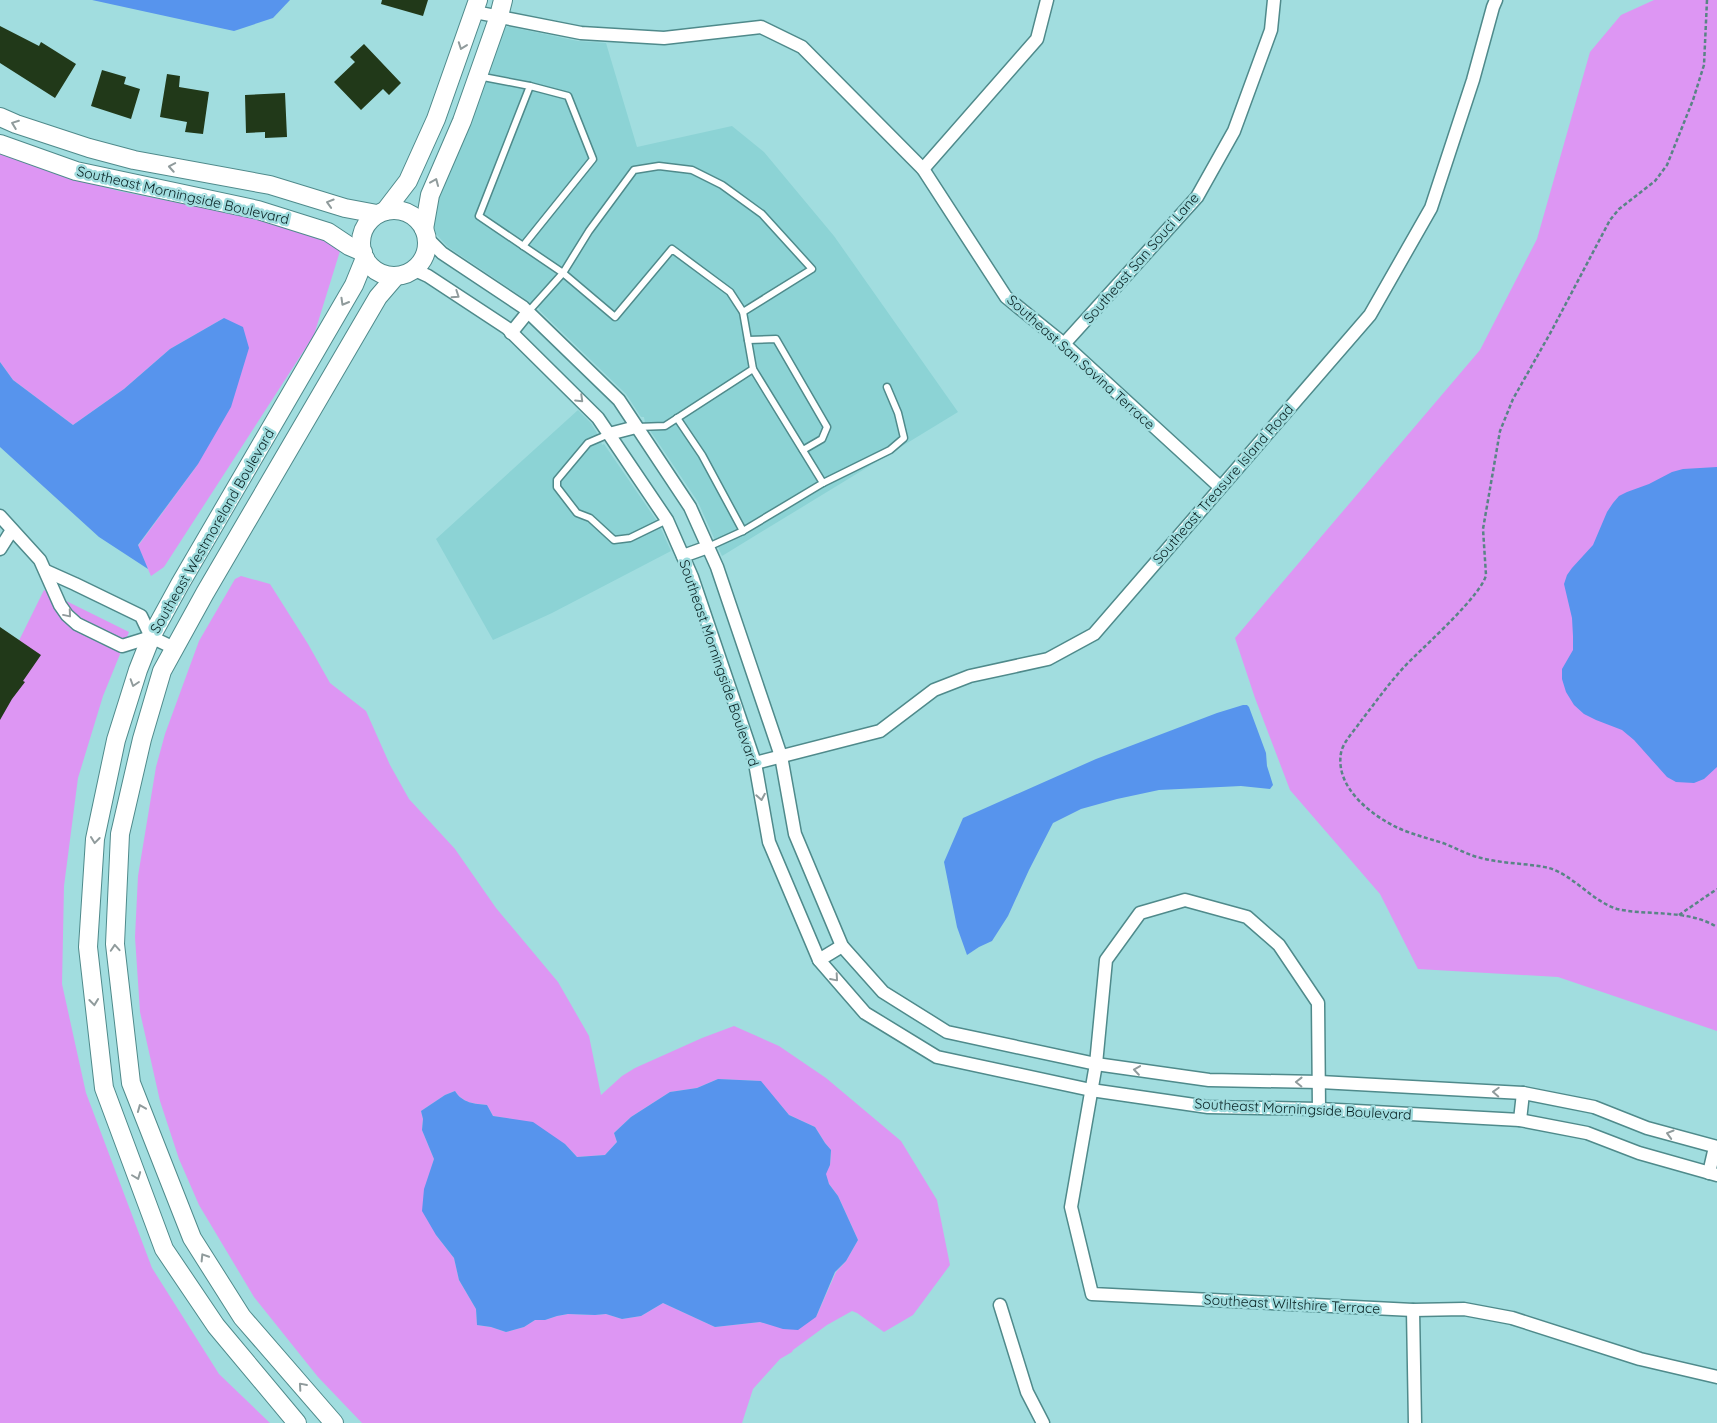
<svg xmlns="http://www.w3.org/2000/svg" width="1717" height="1423" font-family="Quicksand,sans-serif">
  <style>
    .built { fill: #8cd3d5 }
    .green { fill: #dd96f3; fill-rule: evenodd }
    .water { fill: #5794ed }
    .building { fill: #213919 }
    .lines { fill: none; stroke-linecap: round; stroke-linejoin: round }
    .lane-casing { stroke: #4f8a8b; stroke-width: 9 }
    .street-casing { stroke: #4f8a8b; stroke-width: 15 }
    .secondary-casing { stroke: #4f8a8b; stroke-width: 20 }
    .path { stroke: #598485; stroke-width: 2.5; stroke-dasharray: 4 2.5; stroke-linecap: butt }
    .lane { stroke: #fff; stroke-width: 6 }
    .street { stroke: #fff; stroke-width: 12 }
    .secondary { stroke: #fff; stroke-width: 18 }
    .oneway { stroke: #909b9c }
    .labels { text-anchor: middle; dominant-baseline: central; stroke-width: 5; stroke-linejoin: round; paint-order: stroke }
    .street-label { font-size: 14px; fill: #082122; stroke: #a1dddf }
  </style>
  <rect width="100%" height="100%" fill="#a1dddf"/>
  <!-- built -->
  <g class="built">
    <path d="M505 26 578 41 606 43 637 147 732 126 764 152 834 236 958 412 722 556 698 502 645 423 644 417H641L626 394 539 310 540 309 448 247 435 233 433 228 438 197 470 123Z"/>
    <path d="M578 410 591 423 600 438 602 445 604 444 659 524 671 551 552 613 493 640 436 539Z"/>
  </g>
  <!-- green -->
  <g class="green">
    <path d="M1654 0H1717V1031L1558 977 1418 969 1380 894 1290 790 1255 698 1235 638 1480 350 1537 239 1590 52 1621 15Z"/>
    <path d="M0 153 72 178 119 191 255 218 323 239 340 251 314 335 164 567 151 576 138 546 198 464 224 318 170 349 124 389 73 425 13 380 0 362Z"/>
    <path d="M241 576 270 584 308 644 330 683 366 711 390 765 409 799 455 849 496 908 558 982 589 1036 601 1095 622 1076 635 1068 702 1038 734 1026 779 1046 826 1078 901 1141 937 1200 950 1265 913 1315 884 1332 857 1313 852 1311 827 1325 793 1350 792 1352 780 1359 753 1389 742 1423H362L318 1377 254 1297 199 1205 179 1159 160 1101 140 1012 135 937 138 876 156 767 165 734 199 641 235 579ZM718 1079 760 1081 789 1115 815 1127 825 1143 831 1150 830 1165 825 1174 829 1184 838 1196 858 1240 846 1261 836 1272 816 1317 783 1328 760 1322 715 1327 663 1303 641 1316 622 1319 606 1314 595 1315 568 1314 557 1316 545 1320H535L524 1327 506 1332 491 1327 477 1325 476 1309 459 1280 454 1258 436 1235 430 1173 434 1159 422 1130 423 1119 421 1111 445 1095 455 1091C462 1103 475 1104 487 1105L493 1116 512 1119 565 1144 577 1157 605 1155 617 1142 614 1133 631 1117 670 1092 697 1088Z"/>
    <path d="M44 590 129 632 103 696 78 778 64 886 62 984 86 1093 152 1268 219 1374 270 1423H0V679Z"/>
  </g>
  <!-- water -->
  <g class="water">
    <path d="M92 0H290L273 18 234 31Z"/>
    <path d="M224 318 243 327 249 348 231 407 198 464 138 545 148 569 99 537 0 447V362L13 380 73 425 124 389 170 349Z"/>
    <path d="M1717 467V767L1704 779 1694 783 1676 782 1667 777 1634 740 1622 730 1596 720 1584 714 1574 705 1566 692 1562 679V669L1573 650V636L1572 618 1564 584 1567 575 1572 568 1593 545 1607 512 1613 503 1619 496 1627 492 1649 484 1672 472 1683 469Z"/>
    <path d="M1243 705H1247L1249 707 1266 753 1267 766 1273 785 1270 789 1241 786 1159 790 1117 799 1081 809 1053 823 1029 870 1008 916 992 941 979 947 967 955 957 927 944 862 963 818 1096 759 1217 713Z"/>
    <path d="M718 1079 761 1081 789 1115 815 1127 825 1143 831 1150 830 1165 826 1174 829 1184 838 1196 858 1240 846 1261 835 1272 816 1317 798 1330 783 1329 760 1322 715 1327 663 1303 641 1316 622 1319 606 1314 595 1315 568 1314 557 1316 545 1320H535L524 1327 506 1332 491 1327 477 1325 476 1309 459 1280 454 1258 436 1235 422 1211 424 1189 434 1159 422 1130 423 1119 421 1111 445 1095 455 1091C462 1103 475 1104 487 1105L493 1116 533 1122 565 1144 577 1157 605 1155 617 1142 614 1133 631 1117 670 1092 697 1088Z"/>
  </g>
  <!-- building -->
  <g class="building">
    <path d="M382 0H428L423 16 381 4Z"/>
    <path d="M0 26 39 46 41 42 76 64 55 98 0 63Z"/>
    <path d="M364 44 401 83 389 95 383 89 361 110 334 82 355 62 350 57Z"/>
    <path d="M102 70 126 77 124 84 140 89 131 119 91 106Z"/>
    <path d="M167 74 180 76 179 87 209 92 203 134 185 132 187 122 160 117Z"/>
    <path d="M285 93 287 137 265 138V132L246 133 245 95Z"/>
    <path d="M0 627 41 655 23 681 25 682 12 699 0 720Z"/>
  </g>
  <g class="lines">
    <!-- lane casing -->
    <g class="lane-casing">
      <g id="lane">
        <path d="M478 76 530 86 479 216 563 273 589 231 634 170 659 166 692 170 722 185 762 214 812 269 743 312"/>
        <path d="M523 246 593 159 568 96 530 86"/>
        <path d="M528 312 563 273 615 317 672 249 730 292 743 312 753 369 823 483 743 531 708 547"/>
        <path d="M748 340 776 339 827 427 822 439 803 450"/>
        <path d="M677 418 702 455 743 531"/>
        <path d="M637 427 665 426 753 369"/>
        <path d="M609 434 588 443 557 480V487L577 513 590 518 614 540 630 538 667 520"/>
        <path d="M823 483 890 450 904 438 898 413 887 387"/>
      </g>
    </g>
    <!-- street casing -->
    <g class="street-casing">
      <g id="street">
        <path d="M475 12 581 33 664 38 761 27 802 47 923 169 1006 297 1064 344 1220 487"/>
        <path d="M923 169 1037 39 1047 0"/>
        <path d="M427 238 442 253 523 307 619 400 690 507 717 567 781 756 795 834 842 946 883 992 947 1032 1096 1064 1209 1080 1320 1082 1523 1093 1594 1107 1647 1128 1717 1147"/>
        <path d="M415 270 428 276 507 328 598 418 667 520 692 577 755 763 769 842 819 960 865 1013 937 1057 1091 1090 1208 1107 1319 1109 1520 1120 1587 1133 1639 1153 1717 1175"/>
        <path d="M511 333 528 312"/>
        <path d="M1064 344 1197 197 1234 131 1271 30 1274 0"/>
        <path d="M609 434 636 427"/>
        <path d="M0 516 40 560 60 605 67 615 77 624 122 646 151 637"/>
        <path d="M0 549 12 530"/>
        <path d="M683 556 708 547"/>
        <path d="M46 571 75 584 141 616 151 637 174 648"/>
        <path d="M755 763 880 731 934 690 970 676 1048 659 1094 634 1370 315 1431 208 1473 80 1493 7 1496 0"/>
        <path d="M819 960 842 946"/>
        <path d="M1319 1109 1318 1003 1279 945 1247 917 1185 900 1140 913 1106 960 1096 1064 1071 1207 1092 1294 1413 1310 1464 1309 1512 1318 1640 1359 1717 1377"/>
        <path d="M1520 1120 1523 1093"/>
        <path d="M1709 1173 1715 1147"/>
        <path d="M1000 1305 1027 1392 1043 1423"/>
        <path d="M1413 1310 1415 1423"/>
      </g>
    </g>
    <!-- secondary casing -->
    <g class="secondary-casing">
      <g id="secondary">
        <path d="M0 117 16 124 89 148 134 160 270 185 345 208 377 214"/>
        <path d="M0 144 76 171 258 210 328 232 349 246 363 252"/>
        <circle cx="394" cy="243" r="33"/>
        <path d="M385 211 408 181 436 119 478 0"/>
        <path d="M424 229 430 195 462 121 499 16 503 0"/>
        <path d="M297 1423 216 1326 164 1249 104 1088 88 947 95 839 116 740 138 670 151 637 180 584 354 285 365 258"/>
        <path d="M334 1423 242 1317 192 1238 131 1083 115 944 120 834 142 739 162 671 205 593 378 297 396 276"/>
      </g>
    </g>
    <!-- path -->
    <g class="path">
      <path d="M1707 0 1704 65 1693 100 1667 165 1655 181 1619 209 1610 220 1552 330 1513 399 1500 431 1483 529 1486 575C1482 594 1430 641 1414 657 1394 676 1378 699 1361 721 1354 731 1343 742 1341 753 1335 787 1370 814 1396 827 1411 834 1427 838 1443 843 1456 848 1468 855 1481 858 1504 864 1527 863 1549 868 1573 875 1592 901 1617 909 1649 916 1688 909 1717 927"/>
      <path d="M1679 915 1717 889"/>
    </g>
    <!-- lane -->
    <use href="#lane" class="lane"/>
    <!-- street -->
    <use href="#street" class="street"/>
    <!-- secondary -->
    <use href="#secondary" class="secondary"/>
  </g>
  <!-- one-way arrows -->
  <defs><path id="oneway-chevron" d="M-2-3.5L2.5 0L-2 3.5" fill="none" stroke-width="1.6" stroke-linecap="round" stroke-linejoin="round" transform="scale(1.25)"/></defs>
  <g class="oneway">
    <use href="#oneway-chevron" transform="translate(462 46) rotate(110)"/>
    <use href="#oneway-chevron" transform="translate(15 124) rotate(-159)"/>
    <use href="#oneway-chevron" transform="translate(172 167) rotate(-170)"/>
    <use href="#oneway-chevron" transform="translate(435 182) rotate(-67)"/>
    <use href="#oneway-chevron" transform="translate(330 203) rotate(-163)"/>
    <use href="#oneway-chevron" transform="translate(456 295) rotate(34)"/>
    <use href="#oneway-chevron" transform="translate(344 302) rotate(120)"/>
    <use href="#oneway-chevron" transform="translate(580 399) rotate(44)"/>
    <use href="#oneway-chevron" transform="translate(68 614) rotate(50)"/>
    <use href="#oneway-chevron" transform="translate(134 683) rotate(108)"/>
    <use href="#oneway-chevron" transform="translate(761 797) rotate(80)"/>
    <use href="#oneway-chevron" transform="translate(95 840) rotate(97)"/>
    <use href="#oneway-chevron" transform="translate(115 948) rotate(-94)"/>
    <use href="#oneway-chevron" transform="translate(835 978) rotate(49)"/>
    <use href="#oneway-chevron" transform="translate(94 1002) rotate(84)"/>
    <use href="#oneway-chevron" transform="translate(1137 1070) rotate(-172)"/>
    <use href="#oneway-chevron" transform="translate(1299 1082) rotate(-179)"/>
    <use href="#oneway-chevron" transform="translate(1496 1092) rotate(-177)"/>
    <use href="#oneway-chevron" transform="translate(141 1108) rotate(-112)"/>
    <use href="#oneway-chevron" transform="translate(1670 1134) rotate(-164)"/>
    <use href="#oneway-chevron" transform="translate(137 1176) rotate(69)"/>
    <use href="#oneway-chevron" transform="translate(204 1257) rotate(-122)"/>
    <use href="#oneway-chevron" transform="translate(302 1386) rotate(-131)"/>
  </g>
  <g class="labels">
    <!-- street labels -->
    <g class="street-label">
      <text transform="translate(183 195) rotate(13)">Southeast Morningside Boulevard</text>
      <text transform="translate(1141 258) rotate(-49)">Southeast San Souci Lane</text>
      <text transform="translate(1081 362) rotate(42)">Southeast San Sovina Terrace</text>
      <text transform="translate(1223 484) rotate(-49)">Southeast Treasure Island Road</text>
      <text transform="translate(212 531) rotate(-60)">Southeast Westmoreland Boulevard</text>
      <text transform="translate(719 663) rotate(71)">Southeast Morningside Boulevard</text>
      <text transform="translate(1303 1109) rotate(3)">Southeast Morningside Boulevard</text>
      <text transform="translate(1292 1304) rotate(3)">Southeast Wiltshire Terrace</text>
    </g>
  </g>
</svg>
